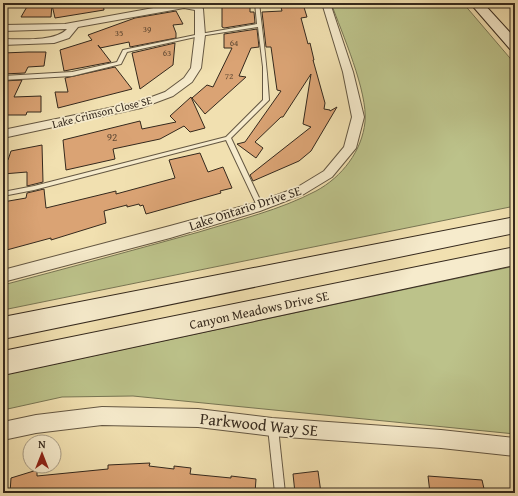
<svg xmlns="http://www.w3.org/2000/svg" width="518" height="496" font-family="'Gentium Book Plus',serif">
  <style>
    .green { fill: #bcc28a; stroke: #787654 }
    .building { fill: #daa374; stroke: #35291d }
    .lines { fill: none; stroke-linecap: round; stroke-linejoin: round }
    .lane-casing { stroke: #645742; stroke-width: 2 }
    .street-casing { stroke: #645742; stroke-width: 2 }
    .secondary-casing { stroke: #35291d; stroke-width: 2 }
    .lane { fill: #f6ebcc; fill-rule: evenodd }
    .street { fill: #f6ebcc; fill-rule: evenodd }
    .secondary { fill: #f6ebcc; fill-rule: evenodd }
    .labels { text-anchor: middle; dominant-baseline: central; stroke-width: 3.5; stroke-linejoin: round; paint-order: stroke }
    .far-number-label { font-size: 9px; fill: #5e4833 }
    .far-street-label { font-size: 11px; fill: #35291d; stroke: #f6ebcc }
    .number-label { font-size: 11px; fill: #5e4833 }
    .street-label { font-size: 13px; fill: #35291d; stroke: #f6ebcc }
    .near-street-label { font-size: 16px; fill: #35291d; stroke: #f6ebcc }
  </style>
  <rect width="100%" height="100%" fill="#f1e0b0"/>
  <filter id="stains"><feTurbulence type="fractalNoise" baseFrequency=".005" numOctaves="4"/><feColorMatrix values="0 0 0 0 .2 0 0 0 0 .09 0 0 0 0 .02 0 0 0 .5 -.17"/></filter>
  <radialGradient id="worn" r=".72"><stop offset=".6" stop-color="#630" stop-opacity="0"/><stop offset="1" stop-color="#630" stop-opacity=".3"/></radialGradient>
  <!-- green -->
  <g class="green">
    <path d="M331 3H463L515 64V206L3 310V285C68 268 134 250 199 232 238 220 280 210 316 191 342 177 362 151 365 122 368 92 342 33 331 3Z"/>
    <path d="M515 266V434L133 396 62 397 3 410V375Z"/>
  </g>
  <!-- building -->
  <g class="building">
    <path d="M52 3H103L104 10 55 18 52 5 51 17H21L28 5 52 4Z"/>
    <path d="M250 3V12H254L255 23 224 28 222 27V4Z"/>
    <path d="M280 3 303 4 307 17 301 18 308 44 310 43 314 60H313L325 103 324 109 330 110V111L337 107 311 151 299 161 253 181 250 175 311 127 303 124 311 74 283 117H281L255 142 263 148 256 158 237 144 245 142 281 91 277 90 271 47H266L262 12 282 11Z"/>
    <path d="M176 11 183 24 173 25 176 33V38L130 47 129 42 100 48 98 45 111 62 64 71 60 50 92 40 88 35 135 18Z"/>
    <path d="M257 29 259 47 251 48 239 76 246 77 205 114 192 98 207 85 213 87 232 48H224V34Z"/>
    <path d="M175 43 173 65 140 89 132 53Z"/>
    <path d="M28 52H46L44 66 28 67 25 73 3 74V53Z"/>
    <path d="M115 67 132 89 58 108 55 92H68L65 78Z"/>
    <path d="M22 80 14 97 41 96V112H27L26 115H6L3 122V81Z"/>
    <path d="M191 97 205 128 190 132 184 126 160 139 113 149 115 159 66 170 63 140 140 121 142 129 176 122 170 116Z"/>
    <path d="M42 145 43 182 27 186V172L3 174V160H8L11 151Z"/>
    <path d="M200 153 208 172 223 167 232 188 220 191 221 193 146 214 143 205 140 206 139 204 127 207V205L104 211 106 223 51 240V238L3 251V202L26 198 27 193 44 189 46 208 116 191V194L175 178 169 160Z"/>
    <path d="M150 463 149 466 174 469V466L191 468 190 474 231 478V476L256 479 255 493H10L11 478 37 470V476L108 469V465Z"/>
    <path d="M318 471 321 493H295L293 474Z"/>
    <path d="M428 476 482 480 485 493H430Z"/>
  </g>
  <g class="lines">
    <!-- lane casing -->
    <g class="lane-casing">
      <g id="lane">
        <path d="M255 3H259C263 35 267 67 269 100L231 138 263 206 262 208H258L226 140 34 190 3 196V192L34 186 226 137 263 100V67L258 27 200 36 127 52 121 64 72 76 3 80V76L72 72 117 62 123 50 200 34 257 24Z"/>
        <path d="M273 423 276 425 278 428 285 493H275L268 428 270 425Z"/>
      </g>
    </g>
    <!-- street casing -->
    <g class="street-casing">
      <g id="street">
        <path d="M181 3 202 7 203 9 205 35 201 68 192 82 173 96 141 108 3 138V130L138 102 165 92 184 78 191 68 195 35V10L184 8 78 27 69 38 54 43 3 45V39C19 39 56 42 67 29L3 31V25L65 24Z"/>
        <path d="M322 3H330L353 72 364 117 356 148 332 177 304 194 260 211 170 238 3 282V270L170 226 258 202 296 188 324 171 344 147 352 117 343 72Z"/>
        <path d="M102 407 198 409 272 418 441 430 515 438V456L441 448 272 436 198 427 102 425 36 433 3 440V422L36 415Z"/>
      </g>
    </g>
    <!-- secondary casing -->
    <g class="secondary-casing">
      <g id="secondary">
        <path d="M470 3H483L515 38V50L510 49Z"/>
        <path d="M515 217V233L3 339V317Z"/>
        <path d="M515 247V265L3 375V351Z"/>
      </g>
    </g>
    <!-- lane -->
    <use href="#lane" class="lane"/>
    <!-- street -->
    <use href="#street" class="street"/>
    <!-- secondary -->
    <use href="#secondary" class="secondary"/>
  </g>
  <g class="labels">
    <!-- far-number labels -->
    <g class="far-number-label">
      <text x="147" y="28">39</text>
      <text x="119" y="32">35</text>
      <text x="234" y="42">64</text>
      <text x="167" y="52">63</text>
      <text x="229" y="75">72</text>
    </g>
    <!-- far-street labels -->
    <g class="far-street-label">
      <text transform="translate(102 112) rotate(-14)">Lake Crimson Close SE</text>
    </g>
    <!-- number labels -->
    <g class="number-label">
      <text x="112" y="137">92</text>
    </g>
    <!-- street labels -->
    <g class="street-label">
      <text transform="translate(245 208) rotate(-18)">Lake Ontario Drive SE</text>
      <text transform="translate(259 310) rotate(-12)">Canyon Meadows Drive SE</text>
    </g>
    <!-- near-street labels -->
    <g class="near-street-label">
      <text transform="translate(259 424) rotate(6)">Parkwood Way SE</text>
    </g>
  </g>
  <!-- margin -->
  <rect width="518" height="496" fill="none" stroke="#f1e0b0" stroke-width="16"/>
  <rect x="4" y="4" width="510" height="488" fill="none" stroke="#35291d" stroke-width="2"/>
  <rect x="8" y="8" width="502" height="480" fill="none" stroke="#35291d"/>
  <!-- north arrow -->
  <g transform="translate(42 454)"><circle r="19" fill="#f6ebcc" stroke="#a99d86"/>
  <path d="M0-3L7 15L0 10L-7 15Z" fill="#8f2418"/>
  <text y="-6" font-size="11" font-weight="bold" text-anchor="middle" fill="#35291d">N</text>
  </g>
  <rect width="100%" height="100%" filter="url(#stains)"/>
  <rect width="100%" height="100%" fill="url(#worn)"/>
</svg>
